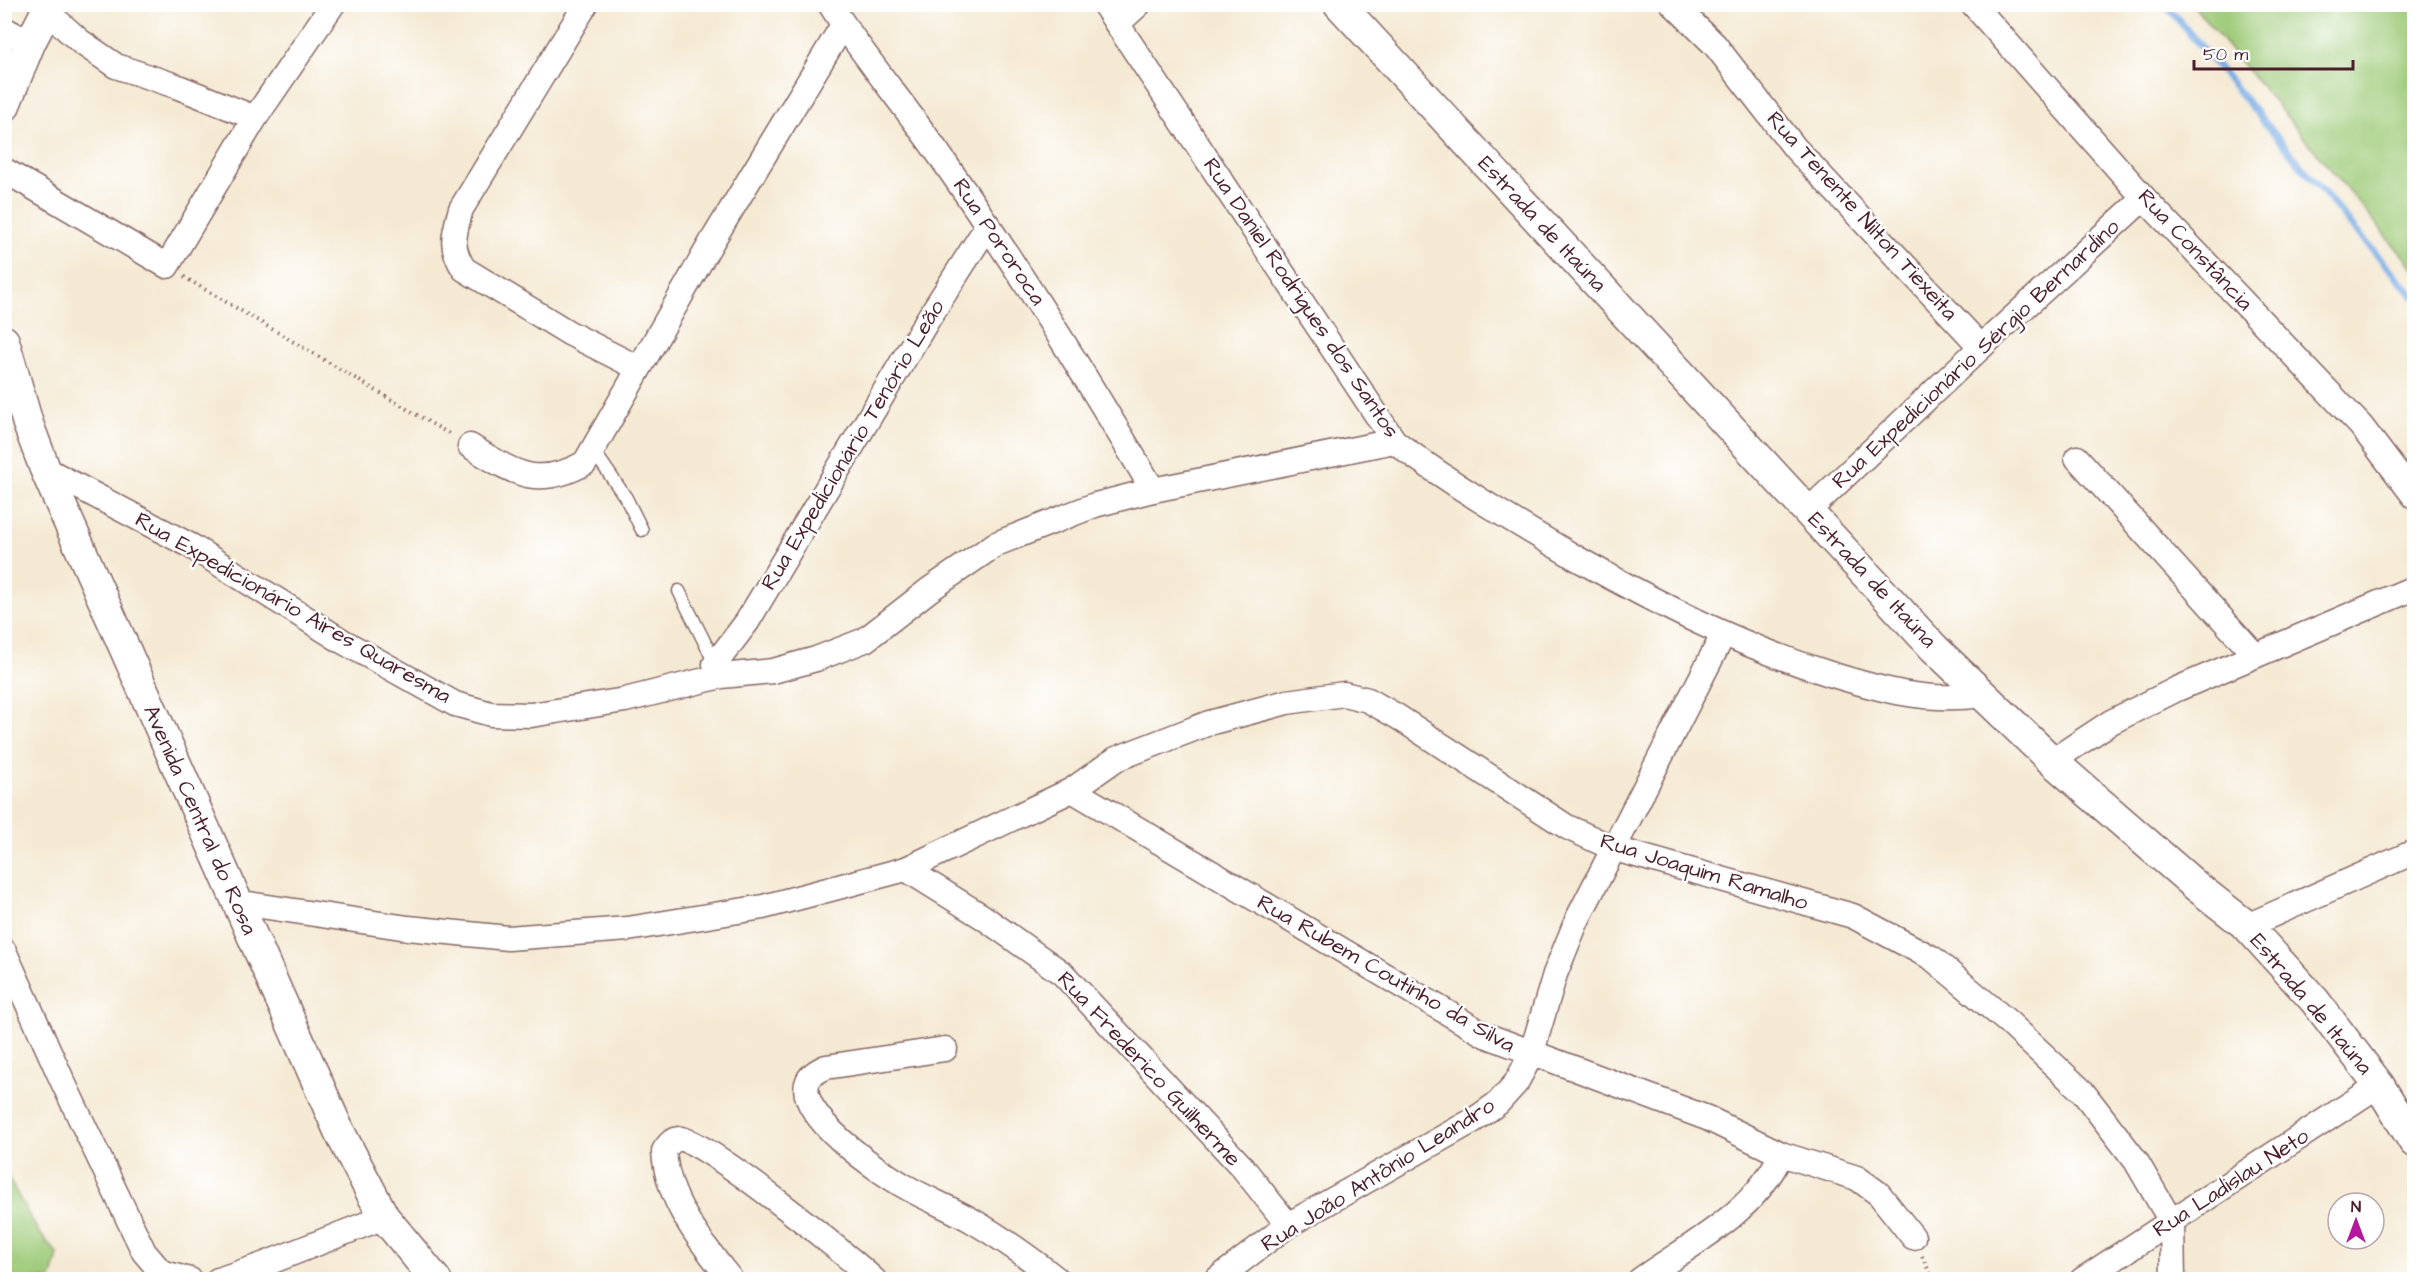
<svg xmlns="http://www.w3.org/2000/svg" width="2419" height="1284" font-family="'Architects Daughter',sans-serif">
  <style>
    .green { fill: #9fcb79; stroke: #747552; stroke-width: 1.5 }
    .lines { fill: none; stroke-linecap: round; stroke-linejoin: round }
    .stream { stroke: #77abe4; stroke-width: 7 }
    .service-casing { stroke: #866665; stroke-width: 15 }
    .minor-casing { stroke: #866665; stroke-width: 27 }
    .tertiary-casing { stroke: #866665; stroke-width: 33 }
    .path { stroke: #866665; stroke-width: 4; stroke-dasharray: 1.5 4.5; stroke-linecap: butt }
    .service { stroke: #fff; stroke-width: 12 }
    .minor { stroke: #fff; stroke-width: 24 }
    .tertiary { stroke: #fff; stroke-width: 30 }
    .labels { text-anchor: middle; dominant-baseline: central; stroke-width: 5; stroke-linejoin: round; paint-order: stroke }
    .street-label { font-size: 22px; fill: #4a1f2b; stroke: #fff }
  </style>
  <rect width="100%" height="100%" fill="#fff"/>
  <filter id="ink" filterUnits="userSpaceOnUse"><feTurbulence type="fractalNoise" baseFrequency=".0167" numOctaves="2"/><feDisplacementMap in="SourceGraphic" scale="12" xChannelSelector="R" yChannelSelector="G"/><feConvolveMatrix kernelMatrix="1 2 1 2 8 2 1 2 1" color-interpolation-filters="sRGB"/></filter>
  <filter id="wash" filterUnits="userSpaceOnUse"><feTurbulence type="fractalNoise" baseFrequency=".008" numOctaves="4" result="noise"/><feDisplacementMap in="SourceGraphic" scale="24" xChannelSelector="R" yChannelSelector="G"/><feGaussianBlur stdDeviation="1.35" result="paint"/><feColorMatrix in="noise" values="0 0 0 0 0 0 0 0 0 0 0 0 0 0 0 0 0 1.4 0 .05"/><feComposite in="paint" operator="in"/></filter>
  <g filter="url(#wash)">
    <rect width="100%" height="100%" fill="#f4e9d2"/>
    <!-- green -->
    <g class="green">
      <path d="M2193 5H2414V269Z"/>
      <path d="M4 1170 38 1231 58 1255 51 1279H5Z"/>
    </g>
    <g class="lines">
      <!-- stream -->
      <path class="stream" d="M2165 4 2357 232 2414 296"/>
    </g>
  </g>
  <g filter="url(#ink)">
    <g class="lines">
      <!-- service casing -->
      <g class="service-casing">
        <g id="service">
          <path d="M593 450 626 498 642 530"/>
          <path d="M679 591 716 665"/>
        </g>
      </g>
      <!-- minor casing -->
      <g class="minor-casing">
        <g id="minor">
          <path d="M586 4 461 209C454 234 449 246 464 269L569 333 638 368"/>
          <path d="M830 4C865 59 908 109 945 163 1019 269 1087 378 1153 490"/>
          <path d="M1104 4 1394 441C1452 485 1515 522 1578 559 1660 605 1741 646 1830 674 1882 690 1927 703 1982 695"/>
          <path d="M1673 4 1715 45 1795 148 1981 347"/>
          <path d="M1973 4 2144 198 2361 426 2414 496"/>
          <path d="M46 11 81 42 116 66 176 86 255 118 333 4"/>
          <path d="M1117 24 1139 4"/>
          <path d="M4 29 30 43"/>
          <path d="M4 170 167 266 255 118"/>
          <path d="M470 446C513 472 536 490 585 463L711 243 843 25"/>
          <path d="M2077 458 2254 654"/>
          <path d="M45 469 191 546 342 641 455 704 491 714 531 715 625 700 721 676 773 671 816 659 865 640 929 590 996 544 1095 505 1153 490 1394 441"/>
          <path d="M1808 511 1981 347 2144 198"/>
          <path d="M715 664 747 622 928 319 988 225"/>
          <path d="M2052 761 2111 722 2177 689 2414 588"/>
          <path d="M1072 790 1485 1035 1707 1118 1781 1154 1857 1178 1879 1194 1913 1237"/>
          <path d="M906 869 983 917 1063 974 1243 1168 1288 1225"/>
          <path d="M235 902 408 928 508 938 628 929 763 907 906 869 1072 790 1116 759 1209 723 1287 702 1344 694 1368 700 1398 717 1567 827 1615 849 1853 916 1932 958 2008 1022 2082 1091 2136 1161 2172 1223 2173 1280"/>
          <path d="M2247 926 2414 852"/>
          <path d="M4 951 62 1080 144 1252 161 1272 190 1280"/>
          <path d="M945 1049 826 1067C819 1070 811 1074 808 1081 793 1114 881 1173 906 1187 927 1199 950 1208 971 1220 1002 1238 1030 1258 1058 1280"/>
          <path d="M218 1280 260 1266 384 1217"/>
          <path d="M731 1280C701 1242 667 1201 664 1151 668 1145 673 1138 681 1139 705 1140 850 1257 874 1280"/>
          <path d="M1216 1280 1288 1225 1474 1120 1498 1103 1516 1083 1531 1055 1555 974 1577 920 1723 635"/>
          <path d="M1640 1280C1691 1244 1755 1213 1781 1154"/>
          <path d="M2082 1280 2379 1085"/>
        </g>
      </g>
      <!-- tertiary casing -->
      <g class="tertiary-casing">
        <g id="tertiary">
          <path d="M1339 4 1934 648 2052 761 2196 886 2247 926 2315 1001 2379 1085 2414 1142"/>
          <path d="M4 107 30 43 50 4"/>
          <path d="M4 341 28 424 45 469 339 1131 384 1217 436 1280"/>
        </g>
      </g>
      <!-- path -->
      <g class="path">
        <path d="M184 277 451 435"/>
        <path d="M1922 1256 1933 1280"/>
      </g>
      <!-- service -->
      <use href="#service" class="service"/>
      <!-- minor -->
      <use href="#minor" class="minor"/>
      <!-- tertiary -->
      <use href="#tertiary" class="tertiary"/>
    </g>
  </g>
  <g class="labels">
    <!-- street labels -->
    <g class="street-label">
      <text transform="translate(1862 216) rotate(48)">Rua Tenente Nilton Tiexeita</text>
      <text transform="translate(1542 224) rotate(47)">Estrada de Itaúna</text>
      <text transform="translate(999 242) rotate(56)">Rua Pororoca</text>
      <text transform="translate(2195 250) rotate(47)">Rua Constância</text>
      <text transform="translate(1301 298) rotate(56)">Rua Daniel Rodrigues dos Santos</text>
      <text transform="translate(1976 354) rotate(-43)">Rua Expedicionário Sérgio Bernardino</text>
      <text transform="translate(853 445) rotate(-59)">Rua Expedicionário Tenório Leão</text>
      <text transform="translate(1872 580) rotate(47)">Estrada de Itaúna</text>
      <text transform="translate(293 608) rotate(30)">Rua Expedicionário Aires Quaresma</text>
      <text transform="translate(200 820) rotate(66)">Avenida Central do Rosa</text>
      <text transform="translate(1704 872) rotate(17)">Rua Joaquim Ramalho</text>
      <text transform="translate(1386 974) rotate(30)">Rua Rubem Coutinho da Silva</text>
      <text transform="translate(2311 1004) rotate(50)">Estrada de Itaúna</text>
      <text transform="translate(1149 1069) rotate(47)">Rua Frederico Guilherme</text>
      <text transform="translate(1378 1175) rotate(-32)">Rua João Antônio Leandro</text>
      <text transform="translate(2231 1183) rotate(-33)">Rua Ladislau Neto</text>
    </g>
  </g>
  <!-- margin -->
  <rect width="2419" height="1284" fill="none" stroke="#fff" stroke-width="24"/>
  <!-- north arrow -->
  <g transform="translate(2356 1221)"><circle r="28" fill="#ffffff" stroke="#b7a5aa" stroke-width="1.5"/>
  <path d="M0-4.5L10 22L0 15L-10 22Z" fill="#b5179e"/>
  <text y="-9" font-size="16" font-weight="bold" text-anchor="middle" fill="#4a1f2b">N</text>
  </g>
  <!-- scale -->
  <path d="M2194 60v9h159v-9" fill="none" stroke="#4a1f2b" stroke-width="3"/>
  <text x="2203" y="60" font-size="18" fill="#4a1f2b" stroke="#ffffff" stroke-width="4.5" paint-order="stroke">50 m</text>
</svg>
